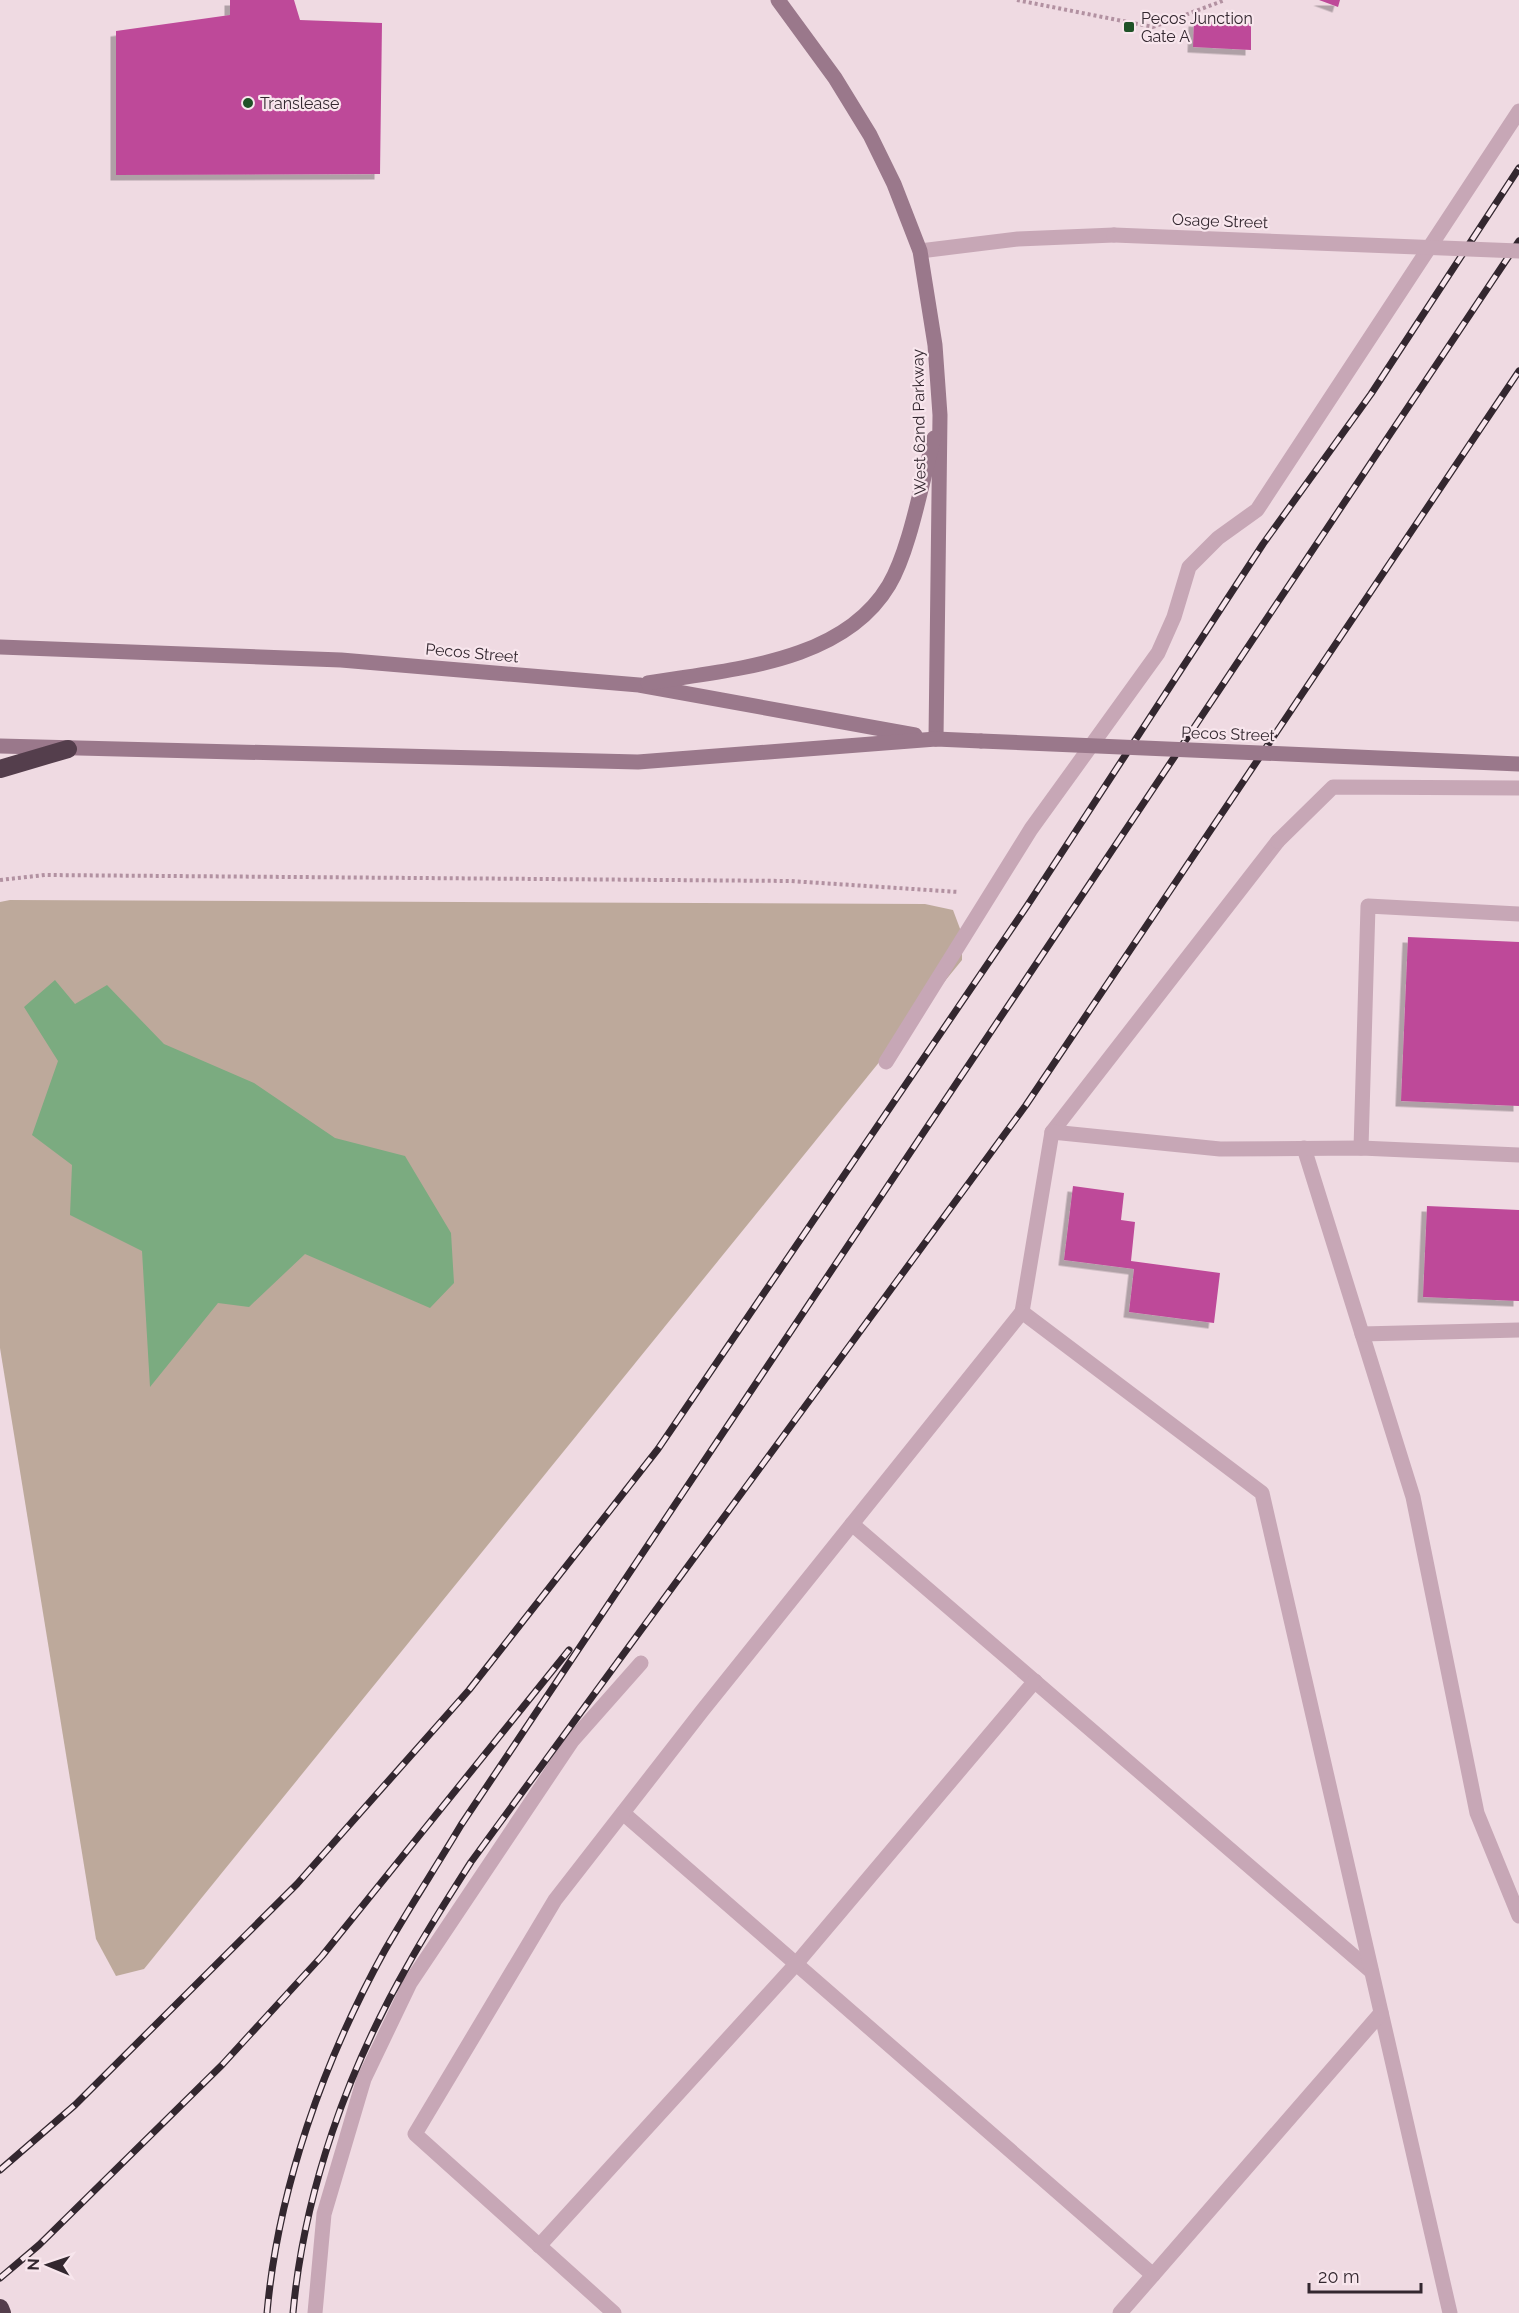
<svg xmlns="http://www.w3.org/2000/svg" width="1519" height="2313" font-family="Raleway,sans-serif">
  <style>
    .green { fill: #bda99b }
    .water { fill: #7bab80 }
    .building { fill: #be4a99; filter: url(#shadow) }
    .lines { fill: none; stroke-linecap: round; stroke-linejoin: round }
    .path { stroke: #b291a1; stroke-width: 4; stroke-dasharray: 3 3; stroke-linecap: butt }
    .lane { stroke: #c7a7b6; stroke-width: 15 }
    .street { stroke: #c7a7b6; stroke-width: 15 }
    .secondary { stroke: #9a788b; stroke-width: 15 }
    .highway { stroke: #543e4c; stroke-width: 18 }
    .rail-casing { stroke: #33272f; stroke-width: 7 }
    .rail { stroke: #f8e6ed; stroke-width: 4.5; stroke-dasharray: 14; stroke-linecap: butt }
    .street-bridge { stroke: #c7a7b6; stroke-width: 15 }
    .secondary-bridge { stroke: #9a788b; stroke-width: 15 }
    .poi-dot { fill: #1f5227; stroke: #f8e6ed; stroke-width: 2 }
    .labels { text-anchor: middle; dominant-baseline: central; stroke-width: 4.5; stroke-linejoin: round; paint-order: stroke }
    .poi-label { font-size: 16px; fill: #33272f; stroke: #f8e6ed; text-anchor: start }
    .street-label { font-size: 16px; fill: #33272f; stroke: #f8e6ed }
  </style>
  <defs>
    <filter id="shadow"><feDropShadow dx="-5.5" dy="5.5" stdDeviation="0" flood-color="#0004"/></filter>
  </defs>
  <rect width="100%" height="100%" fill="#efdae2"/>
  <!-- green -->
  <path class="green" d="M10 900 925 904 953 910 962 934V960L144 1969 116 1976 96 1939 0 1348V902Z"/>
  <!-- water -->
  <path class="water" d="M55 980 75 1004 107 985 164 1044 254 1083 335 1138 405 1156 451 1233 454 1283 430 1308 305 1254 249 1307 218 1303 150 1387 142 1251 70 1215 72 1165 32 1135 58 1061 24 1007Z"/>
  <!-- building -->
  <g class="building">
    <path d="M230 0H294L300 20 382 23 380 174 116 175V31L230 15Z"/>
    <path d="M1319 0H1340L1338 7Z"/>
    <path d="M1194 21 1251 23V50L1193 47Z"/>
    <path d="M1408 937 1519 942V1106L1401 1101Z"/>
    <path d="M1073 1186 1124 1193 1121 1220 1135 1222 1131 1261 1220 1273 1214 1323 1129 1312 1134 1269 1064 1260Z"/>
    <path d="M1427 1206 1519 1210V1301L1423 1297Z"/>
  </g>
  <g class="lines">
    <!-- path -->
    <g class="path">
      <path d="M1017 0 1153 27 1225 0"/>
      <path d="M0 880 45 875 790 881 959 892"/>
    </g>
    <!-- lane -->
    <g class="lane">
      <path d="M886 1062 1031 829 1158 653 1174 617 1189 567 1218 538 1257 510 1519 111"/>
      <path d="M1052 1132 1278 841"/>
      <path d="M1304 1148 1413 1497 1477 1813 1519 1916"/>
      <path d="M1361 1148 1368 906 1519 914"/>
      <path d="M1022 1312 1052 1132 1220 1149 1361 1148 1519 1155"/>
      <path d="M1362 1334 1519 1330"/>
      <path d="M852 1524 1371 1971"/>
      <path d="M623 1813 1153 2275"/>
      <path d="M539 2246 796 1964 1035 1681"/>
      <path d="M614 2313 415 2134 555 1900 702 1711 1022 1312 1262 1493 1450 2313"/>
      <path d="M1120 2313 1381 2013"/>
    </g>
    <!-- street -->
    <g class="street">
      <path d="M920 251 1018 239 1114 235"/>
      <path d="M1278 841 1333 787 1519 788"/>
      <path d="M315 2313 324 2214 364 2079 410 1983 572 1741 641 1663"/>
    </g>
    <!-- secondary -->
    <g class="secondary">
      <path d="M778 0 835 78 870 135 894 184 920 251 935 345 940 415 936 739"/>
      <path d="M0 647 341 660 639 685 915 735"/>
      <path d="M648 683C729 669 842 664 889 585 910 550 922 480 934 438"/>
      <path d="M0 746 638 762 936 739 981 741"/>
    </g>
    <!-- highway -->
    <g class="highway">
      <path d="M0 769 68 749"/>
      <path d="M0 2308 2 2313"/>
    </g>
    <!-- rail casing -->
    <g class="rail-casing">
      <g id="rail">
        <path d="M0 2170 75 2105 297 1884 469 1690 658 1449 1027 906 1263 544 1371 394 1519 168"/>
        <path d="M0 2278 39 2245 222 2065 322 1956 569 1650"/>
        <path d="M267 2313C278 2188 324 2060 385 1950 409 1908 436 1867 461 1825L1519 241"/>
        <path d="M293 2313C304 2191 348 2069 409 1963 428 1929 450 1895 471 1862L1026 1105 1519 371"/>
      </g>
    </g>
    <!-- rail -->
    <use href="#rail" class="rail"/>
    <!-- street-bridge -->
    <path class="street-bridge" d="M1114 235 1519 251"/>
    <!-- secondary-bridge -->
    <path class="secondary-bridge" d="M981 741 1519 764"/>
  </g>
  <!-- markers -->
  <g class="poi-dot">
    <rect x="1123" y="21" width="12" height="12" rx="3"/>
    <circle cx="248" cy="103" r="6"/>
  </g>
  <g class="labels">
    <!-- poi labels -->
    <g class="poi-label">
      <text x="1141" y="18">Pecos Junction<tspan x="1141" dy="18">Gate A</tspan></text>
      <text x="260" y="103">Translease</text>
    </g>
    <!-- street labels -->
    <g class="street-label">
      <text transform="translate(1220 221) rotate(2)">Osage Street</text>
      <text transform="translate(919 422) rotate(-91)">West 62nd Parkway</text>
      <text transform="translate(472 653) rotate(5)">Pecos Street</text>
      <text transform="translate(1228 734) rotate(2)">Pecos Street</text>
    </g>
  </g>
  <!-- north arrow -->
  <g transform="translate(48 2265) rotate(272)" stroke="#f8e6ed" stroke-width="4.5" paint-order="stroke">
  <path d="M0-4.5L10 22L0 15L-10 22Z" fill="#33272f"/>
  <text y="-9" font-size="16" font-weight="bold" text-anchor="middle" fill="#33272f">N</text>
  </g>
  <!-- scale -->
  <path d="M1309 2283v9h112v-9" fill="none" stroke="#33272f" stroke-width="3"/>
  <text x="1318" y="2283" font-size="18" fill="#33272f" stroke="#f8e6ed" stroke-width="4.5" paint-order="stroke">20 m</text>
</svg>
